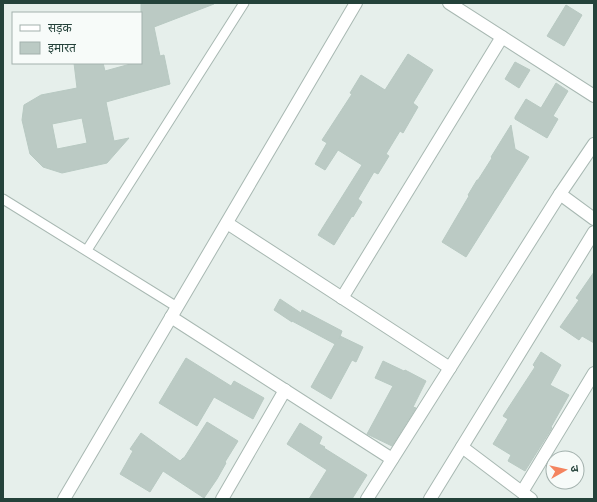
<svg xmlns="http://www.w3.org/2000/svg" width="597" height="502" font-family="'DejaVu Sans','Noto Sans Devanagari',sans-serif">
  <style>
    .building { fill: #bbcac4; stroke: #b8c9c2; fill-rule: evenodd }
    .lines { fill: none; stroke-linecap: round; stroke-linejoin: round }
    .lane-casing { stroke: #a8b8b2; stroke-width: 11 }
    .street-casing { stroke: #a8b8b2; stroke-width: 14 }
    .lane { stroke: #fff; stroke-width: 9 }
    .street { stroke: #fff; stroke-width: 12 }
  </style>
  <rect width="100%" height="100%" fill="#e6efeb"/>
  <!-- building -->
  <g class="building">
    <path d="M141 3H214V4L154 27 160 56 164 55 170 84 106 102 114 141 129 138 107 163 62 173 43 167 30 154 22 120 24 105 41 95 77 88 74 63H103L105 71 134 63H141ZM82 118 87 143 57 149 52 124Z"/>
    <path d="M566 5 582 15 564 46 547 36Z"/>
    <path d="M408 54 433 70 413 103 418 107 403 133 400 131 386 154 389 156 378 174 374 172 358 199 362 202 353 217 352 216 334 245 318 235 362 165 338 150 325 170 315 164 327 143 322 140 352 94 350 93 361 75 385 90Z"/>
    <path d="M515 62 530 70 519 88 505 79Z"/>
    <path d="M556 83 568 91 553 116 558 119 547 138 515 119V117L526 99 541 108Z"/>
    <path d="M511 125 515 149 529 157 466 257 442 242 469 196 468 195 477 180H478L492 158 491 157Z"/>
    <path d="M594 272V343L582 336 579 340 560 327 579 300 576 298Z"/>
    <path d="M280 299 301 313 302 310 342 331 339 339 340 336 363 347 356 362 352 360 331 399 311 387 335 344 292 321V322L274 310Z"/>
    <path d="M541 352 561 365 550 385 569 395 551 427 552 428 525 471 508 461 511 455 493 444 508 419 503 416 535 367 533 365Z"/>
    <path d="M186 358 231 386 234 381 264 398 253 419 214 397 197 426 159 403Z"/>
    <path d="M383 361 404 371 405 370 426 381 413 407 416 408 392 446 367 434 393 386 375 378Z"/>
    <path d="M207 422 238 441 225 462 226 463 217 479 204 498 163 471 150 492 120 474 133 451 130 449 141 433 180 461 183 458H184Z"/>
    <path d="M300 423 322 437 319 444 325 447 324 448 367 475 352 499H309L327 470 287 444Z"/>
  </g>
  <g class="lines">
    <!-- lane casing -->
    <g class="lane-casing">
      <g id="lane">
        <path d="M3 199 177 307"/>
        <path d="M87 250 244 3"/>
      </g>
    </g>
    <!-- street casing -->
    <g class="street-casing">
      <g id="street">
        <path d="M449 3 594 96"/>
        <path d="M560 194 594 219"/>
        <path d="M227 223 450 368"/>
        <path d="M342 298 502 37"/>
        <path d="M171 317 392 459"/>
        <path d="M462 447 531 499"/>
        <path d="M522 492 594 373"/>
        <path d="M64 499 356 3"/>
        <path d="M222 499 285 390"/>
        <path d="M367 499 560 194 594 144"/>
        <path d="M430 499 594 232"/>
      </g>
    </g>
    <!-- lane -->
    <use href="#lane" class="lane"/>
    <!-- street -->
    <use href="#street" class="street"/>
  </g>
  <!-- border -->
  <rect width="597" height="502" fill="none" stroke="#24423a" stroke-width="8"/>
  <!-- legend -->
  <rect x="12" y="12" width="130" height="52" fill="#f7fbf9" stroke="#a3b1ad"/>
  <rect x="20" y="25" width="20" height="6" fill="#ffffff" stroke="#a3b1ad"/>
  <text x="48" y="32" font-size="12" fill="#24423a">सड़क</text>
  <rect x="20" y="42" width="20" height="12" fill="#bbcac4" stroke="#a3b1ad"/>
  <text x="48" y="52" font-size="12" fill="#24423a">इमारत</text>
  <!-- north arrow -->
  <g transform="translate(565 470) rotate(82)"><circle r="19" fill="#f7fbf9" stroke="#a3b1ad"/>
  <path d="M0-3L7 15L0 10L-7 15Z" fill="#f4845f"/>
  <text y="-6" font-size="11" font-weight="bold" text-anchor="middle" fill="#24423a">उ</text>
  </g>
</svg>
